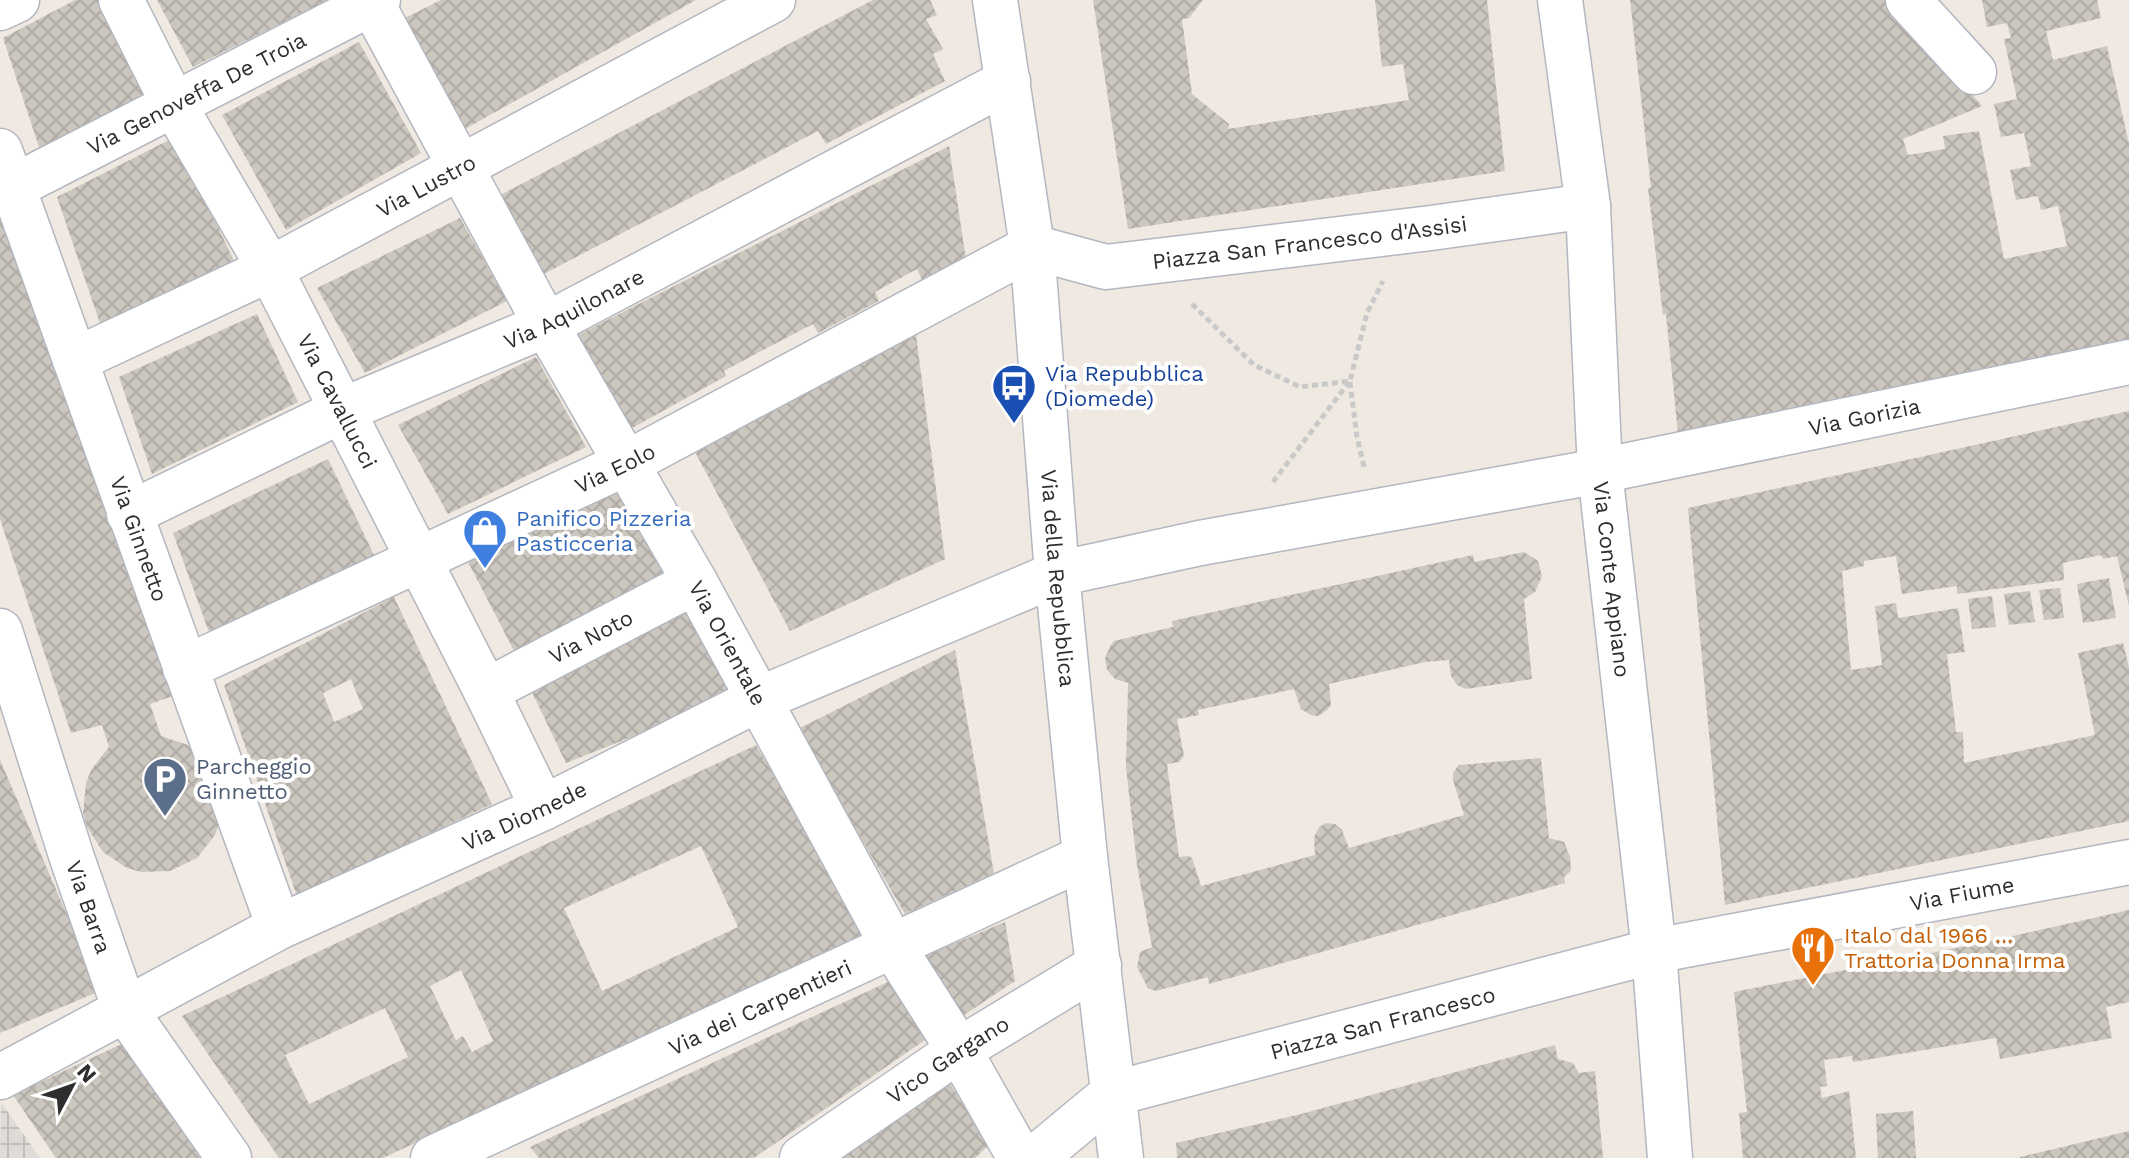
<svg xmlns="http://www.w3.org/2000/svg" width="2129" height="1158" font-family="'Work Sans',sans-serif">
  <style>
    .plaza { fill: url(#plaza-grid) }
    .building { fill: url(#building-cross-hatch); fill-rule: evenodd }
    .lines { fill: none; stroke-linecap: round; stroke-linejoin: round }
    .minor-casing { stroke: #b4b7c1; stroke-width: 47 }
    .tertiary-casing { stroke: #b4b7c1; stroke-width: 47 }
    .path { stroke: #c9c9c9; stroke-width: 5; stroke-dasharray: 6 4; stroke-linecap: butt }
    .minor { stroke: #fff; stroke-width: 44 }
    .tertiary { stroke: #fff; stroke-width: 44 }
    .labels { text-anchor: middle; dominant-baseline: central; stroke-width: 8; stroke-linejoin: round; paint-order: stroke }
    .street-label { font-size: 22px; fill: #2e2e2e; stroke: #fff }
    .transit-label { font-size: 22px; fill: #164399; stroke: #fff; text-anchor: start }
    .shop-label { font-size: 22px; fill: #366cbe; stroke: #fff; text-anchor: start }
    .service-label { font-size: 22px; fill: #4e5e75; stroke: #fff; text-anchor: start }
    .food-label { font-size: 22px; fill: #c56008; stroke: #fff; text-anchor: start }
  </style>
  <defs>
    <pattern id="plaza-grid" width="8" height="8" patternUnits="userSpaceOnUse" patternTransform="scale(2)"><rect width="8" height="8" fill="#dfdcd8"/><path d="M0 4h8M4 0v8" fill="none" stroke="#c0bdba"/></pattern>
    <pattern id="building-cross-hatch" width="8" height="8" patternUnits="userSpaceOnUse" patternTransform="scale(2)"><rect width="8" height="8" fill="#cbc7bf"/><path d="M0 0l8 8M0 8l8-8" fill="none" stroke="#afaba4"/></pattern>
  </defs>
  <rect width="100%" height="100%" fill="#efe9e1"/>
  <!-- plaza -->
  <path class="plaza" d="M1 1102 40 1158H0Z"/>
  <!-- building -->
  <g class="building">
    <path d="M75 0H109L153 92 40 150 3 38Z"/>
    <path d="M157 0H328L193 67Z"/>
    <path d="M441 0H696L456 134 397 22Z"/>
    <path d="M873 0H930L937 15 926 19 943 49 933 54 945 81 826 144 818 131 536 278 491 200Z"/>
    <path d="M1093 0H1203L1189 18 1182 19 1192 94 1229 124 1228 129 1409 100 1403 64 1382 67 1375 0H1487L1505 171 1128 229Z"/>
    <path d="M1630 0H1891L1982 106 1903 139 1908 155 1945 149 1943 136 1979 131 2004 259 2067 246 2058 206 2041 210 2038 196 2016 200 2010 170 2031 166 2024 133 2001 137 1994 104 2017 99 2004 39 2011 38 2007 23 1987 27 1982 0H2097L2101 18 2046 31 2053 60 2107 46 2129 144V341L1678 434 1666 314 1663 315 1648 188H1651Z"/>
    <path d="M359 42 421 153 286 230 222 115Z"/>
    <path d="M175 137 236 265 105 338 57 197Z"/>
    <path d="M949 146 966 260 923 282 917 269 875 292 879 301 818 333 813 324 765 349 724 371 726 376 625 432 574 337Z"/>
    <path d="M0 183 176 695 150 704 161 736 188 745 200 754 220 821 215 835 197 858 170 871 141 872 127 868 103 852 87 827 83 813 86 783 91 770 109 747 102 725 71 733 0 519Z"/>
    <path d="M460 218 507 301 365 373 317 288Z"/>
    <path d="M257 314 298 402 152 474 119 377Z"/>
    <path d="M915 327 945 559 790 631 693 448Z"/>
    <path d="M536 357 586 447 448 514 398 425Z"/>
    <path d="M2129 411V606L2117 556 2103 559 2101 555 2063 563 2064 580 1957 594V586L1902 594 1896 556 1864 561V566L1842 571 1851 670 1882 665 1875 606 1896 603 1898 618 1958 608 1965 652 1947 654 1956 732H1963L1964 763 2095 735 2078 653 2123 643 2129 667V821L1725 905 1688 508Z"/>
    <path d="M328 459 374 555 209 632 173 533Z"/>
    <path d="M614 483 666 579 514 651 467 560Z"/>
    <path d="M1524 552 1538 561 1542 576 1535 592 1524 599 1532 679 1466 689 1457 685 1451 676 1449 660 1425 662 1329 684 1331 705 1327 710 1318 716 1311 715 1301 709 1294 689 1198 710 1199 715 1177 719 1184 756 1179 762 1167 764 1179 857 1189 856 1192 858 1201 886 1315 855 1314 837 1319 827 1326 823 1335 824 1342 830 1349 848 1464 815 1453 780V773L1459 765 1541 758 1549 838 1564 842 1570 857 1571 871 1564 877 1565 883 1209 984 1208 977 1156 991 1148 988 1137 967 1140 952 1152 947 1137 865 1126 767 1128 683 1115 679 1107 670 1105 658 1111 645 1114 641 1173 627 1172 621 1473 555 1474 562Z"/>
    <path d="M2109 578 2116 618 2083 623 2077 584Z"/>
    <path d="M2060 588 2064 618 2044 620 2039 590Z"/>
    <path d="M2030 591 2035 622 2009 625 2004 594Z"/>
    <path d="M1992 596 1996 627 1972 629 1968 599Z"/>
    <path d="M394 597 492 804 297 896 224 685ZM351 679 363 709 334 722 323 693Z"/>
    <path d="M684 606 734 696 566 763 529 686Z"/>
    <path d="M955 650 994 873 905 914 798 729Z"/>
    <path d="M756 745 865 933 383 1158H279L182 1016ZM701 846 738 927 602 991 564 908ZM461 970 493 1041 472 1052 463 1036 456 1040 430 986ZM385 1008 408 1057 309 1104 285 1055Z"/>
    <path d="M0 760 100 991 0 1033Z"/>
    <path d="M2129 910V1002L2106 1007 2112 1038 2000 1059 1996 1038 1853 1062 1852 1056 1824 1060 1827 1086 1820 1087 1822 1098 1849 1091 1856 1158H1743L1739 1113 1747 1112 1734 992 1981 943Z"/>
    <path d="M1005 922 1015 981 958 1019 922 957Z"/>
    <path d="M890 981 925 1040 754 1158H539L530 1147Z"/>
    <path d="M130 1040 200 1158H56L13 1095Z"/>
    <path d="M1555 1045 1558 1059 1573 1063 1579 1073 1595 1071 1603 1158H1177L1176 1143 1301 1114Z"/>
    <path d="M947 1078 988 1146 975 1158H842Z"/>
    <path d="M1913 1111 1916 1158H1878L1876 1114Z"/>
    <path d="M2129 1131V1158H2020V1157Z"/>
  </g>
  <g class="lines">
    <!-- minor casing -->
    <g class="minor-casing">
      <g id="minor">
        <path id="s1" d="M121 0 174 105 270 269 486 691 543 808"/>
        <path id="s2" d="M370 0 546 325 695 582 894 948 959 1050 1020 1158"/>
        <path d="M1908 0 1974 72"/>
        <path d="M0 8 17 0"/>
        <path id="s3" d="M0 151 279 927"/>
        <path id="s4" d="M13 187 378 0"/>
        <path id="s5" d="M75 360 270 269 773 0"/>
        <path id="s6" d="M129 514 343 410 546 325 1008 81"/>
        <path id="s7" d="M0 631 72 858 125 1010 229 1158"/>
        <path id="s8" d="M185 668 627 463 1032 247 1106 267 1431 228 1588 206"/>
        <path id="s9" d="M486 691 695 582"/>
        <path id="s10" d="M0 1077 279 927 543 808 757 700 1057 574 1200 543 1600 471 2129 362"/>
        <path id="s11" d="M433 1158 1085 857"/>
        <path id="s12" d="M802 1158 959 1050 1099 965"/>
        <path id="s13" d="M1035 1158 1112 1094 1654 951 2129 862"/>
      </g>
    </g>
    <!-- tertiary casing -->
    <g class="tertiary-casing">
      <g id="tertiary">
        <path id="s14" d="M995 0 1032 247 1057 574 1085 857 1121 1158"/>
        <path id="s15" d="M1560 0 1588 206 1600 471 1654 951 1670 1158"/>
      </g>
    </g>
    <!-- path -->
    <g class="path">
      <path d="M1192 304 1254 365 1300 387 1350 381 1367 313 1383 281"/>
      <path d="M1350 382 1357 437 1364 467"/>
      <path d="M1273 482 1349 382"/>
    </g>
    <!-- minor -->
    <use href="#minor" class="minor"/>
    <!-- tertiary -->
    <use href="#tertiary" class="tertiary"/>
  </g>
  <!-- icons -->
  <defs>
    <g id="bus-pin" transform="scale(2.3)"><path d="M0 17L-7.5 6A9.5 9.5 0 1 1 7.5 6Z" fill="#1a4fb4" stroke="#fff"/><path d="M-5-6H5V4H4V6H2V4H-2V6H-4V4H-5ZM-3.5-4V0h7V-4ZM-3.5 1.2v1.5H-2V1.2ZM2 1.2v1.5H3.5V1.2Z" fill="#fff"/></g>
    <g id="shop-pin" transform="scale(2.3)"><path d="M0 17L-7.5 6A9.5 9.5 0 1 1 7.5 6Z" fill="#3f7fe0" stroke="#fff"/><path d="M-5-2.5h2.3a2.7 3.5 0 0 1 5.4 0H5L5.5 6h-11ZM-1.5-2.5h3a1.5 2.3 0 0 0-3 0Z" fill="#fff"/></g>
    <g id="parking-pin" transform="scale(2.3)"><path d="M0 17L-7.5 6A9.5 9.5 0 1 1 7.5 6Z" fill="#5c6f8a" stroke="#fff"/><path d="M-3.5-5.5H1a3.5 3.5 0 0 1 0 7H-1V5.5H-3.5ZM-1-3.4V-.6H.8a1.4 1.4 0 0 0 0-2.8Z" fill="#fff"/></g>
    <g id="restaurant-pin" transform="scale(2.3)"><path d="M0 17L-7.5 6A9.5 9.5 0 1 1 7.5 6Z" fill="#e8710a" stroke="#fff"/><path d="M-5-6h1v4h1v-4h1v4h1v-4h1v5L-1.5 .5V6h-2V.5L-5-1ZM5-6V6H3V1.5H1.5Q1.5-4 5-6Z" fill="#fff"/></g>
  </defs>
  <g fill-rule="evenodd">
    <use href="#bus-pin" x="1014" y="386"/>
    <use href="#shop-pin" x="485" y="531"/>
    <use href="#parking-pin" x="165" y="779"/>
    <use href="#restaurant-pin" x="1813" y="948"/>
  </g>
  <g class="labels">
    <!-- street labels -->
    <g class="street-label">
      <text stroke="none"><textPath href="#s4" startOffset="206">Via Genoveffa De Troia</textPath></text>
      <text stroke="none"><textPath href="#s5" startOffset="392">Via Lustro</textPath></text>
      <text stroke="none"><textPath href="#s8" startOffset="1228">Piazza San Francesco d'Assisi</textPath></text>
      <text stroke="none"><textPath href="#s6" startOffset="490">Via Aquilonare</textPath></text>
      <text stroke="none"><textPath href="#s1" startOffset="456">Via Cavallucci</textPath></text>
      <text stroke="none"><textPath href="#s10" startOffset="1994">Via Gorizia</textPath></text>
      <text stroke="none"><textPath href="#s8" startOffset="474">Via Eolo</textPath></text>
      <text stroke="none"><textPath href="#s3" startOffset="412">Via Ginnetto</textPath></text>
      <text stroke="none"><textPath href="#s14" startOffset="582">Via della Repubblica</textPath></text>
      <text stroke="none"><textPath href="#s15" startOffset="582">Via Conte Appiano</textPath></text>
      <text stroke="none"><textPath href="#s9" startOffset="118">Via Noto</textPath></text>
      <text stroke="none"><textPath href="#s2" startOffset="736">Via Orientale</textPath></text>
      <text stroke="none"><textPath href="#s10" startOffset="586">Via Diomede</textPath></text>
      <text stroke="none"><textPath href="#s13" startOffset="974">Via Fiume</textPath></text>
      <text stroke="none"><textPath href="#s7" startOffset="290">Via Barra</textPath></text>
      <text stroke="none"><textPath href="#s11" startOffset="360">Via dei Carpentieri</textPath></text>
      <text stroke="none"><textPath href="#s13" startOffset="380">Piazza San Francesco</textPath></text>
      <text stroke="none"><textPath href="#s12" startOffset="176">Vico Gargano</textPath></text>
    </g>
    <!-- transit labels -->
    <g class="transit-label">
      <text x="1045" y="373">Via Repubblica<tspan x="1045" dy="25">(Diomede)</tspan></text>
    </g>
    <!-- shop labels -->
    <g class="shop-label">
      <text x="516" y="518">Panifico Pizzeria<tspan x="516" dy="25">Pasticceria</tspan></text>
    </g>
    <!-- service labels -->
    <g class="service-label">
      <text x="196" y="766">Parcheggio<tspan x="196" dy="25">Ginnetto</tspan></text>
    </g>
    <!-- food labels -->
    <g class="food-label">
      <text x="1844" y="935">Italo dal 1966 ...<tspan x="1844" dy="25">Trattoria Donna Irma</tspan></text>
    </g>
  </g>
  <!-- north arrow -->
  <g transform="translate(72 1086) rotate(49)" stroke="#ffffff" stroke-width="6" paint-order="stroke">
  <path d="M0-6L14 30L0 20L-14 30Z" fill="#2e2e2e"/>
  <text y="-12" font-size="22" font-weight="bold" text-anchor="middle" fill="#2e2e2e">N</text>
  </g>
</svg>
